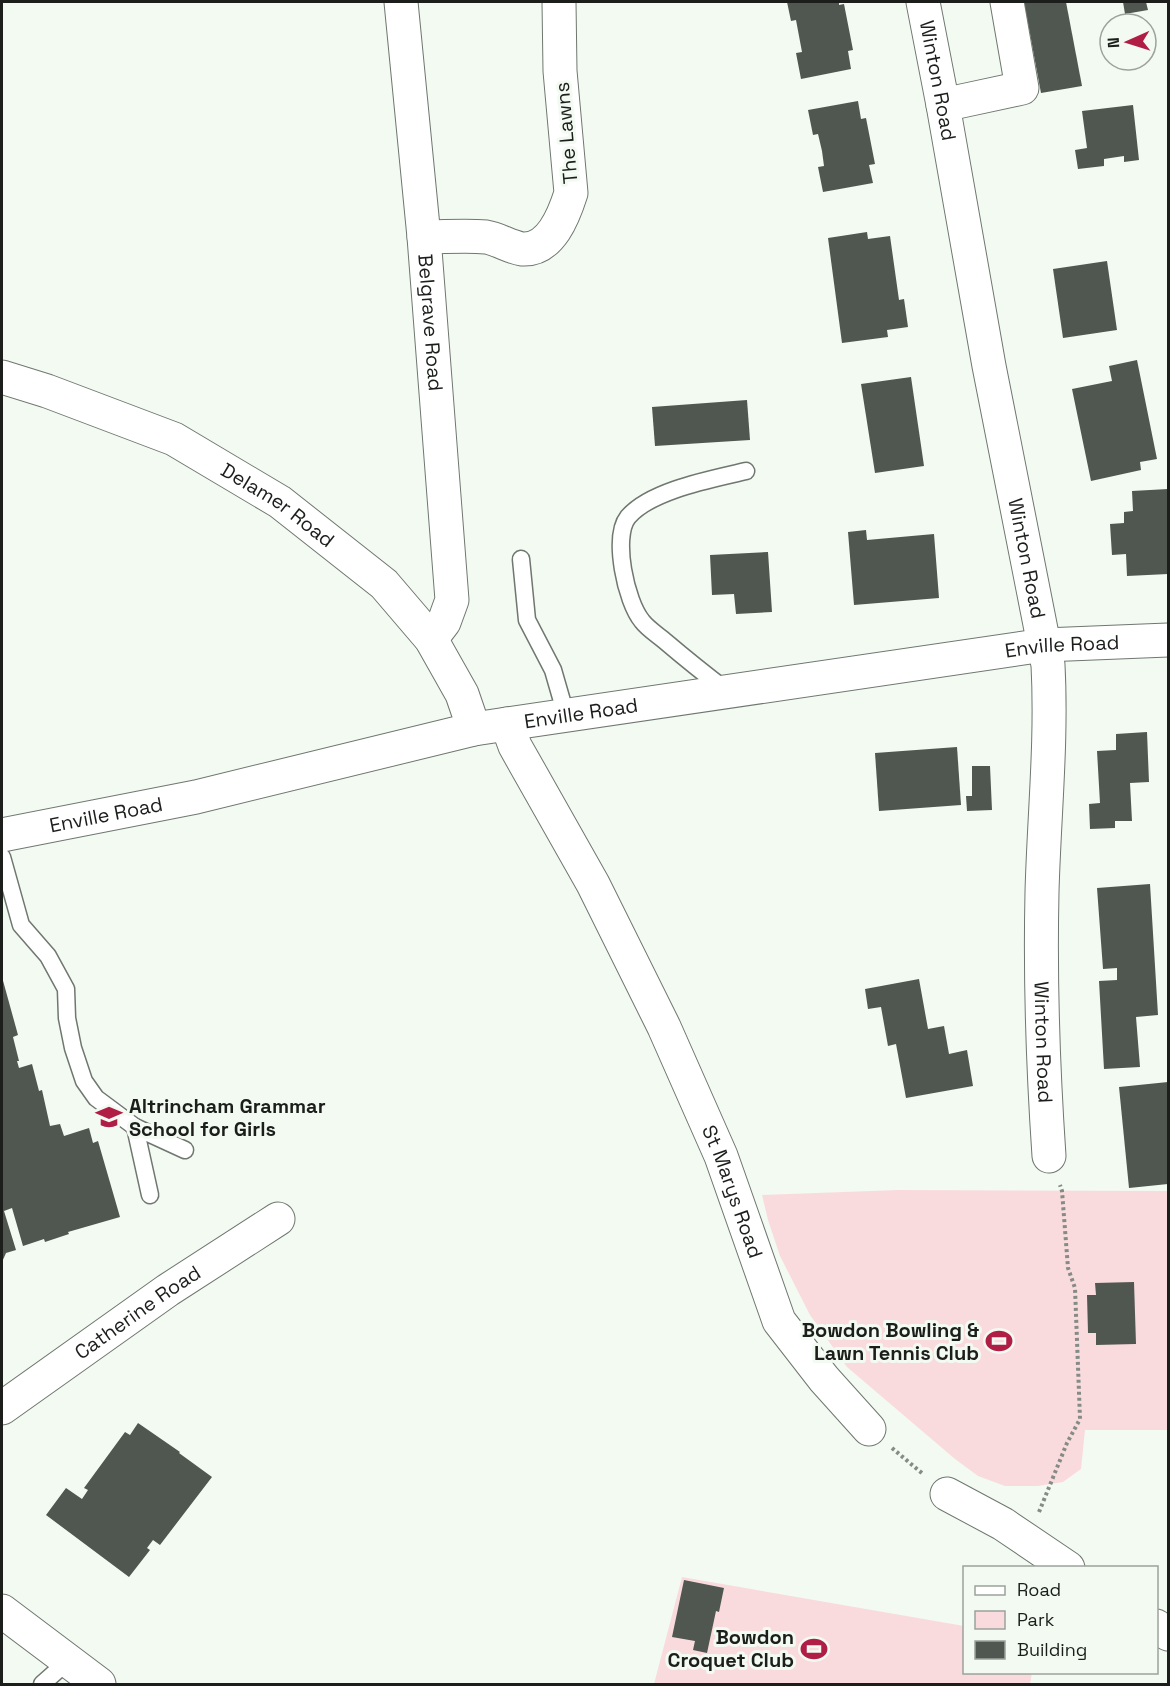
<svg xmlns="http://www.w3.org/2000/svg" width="1170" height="1686" font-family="'Space Grotesk',sans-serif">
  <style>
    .green { fill: #fadbdd }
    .building { fill: #505750 }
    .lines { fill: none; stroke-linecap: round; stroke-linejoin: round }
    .service-casing { stroke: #6f7770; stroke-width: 19 }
    .minor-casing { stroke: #6f7770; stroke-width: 35 }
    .tertiary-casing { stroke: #6f7770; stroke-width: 35 }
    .path { stroke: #858b85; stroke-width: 4; stroke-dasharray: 3 3; stroke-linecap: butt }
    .service { stroke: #fff; stroke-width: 16 }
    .minor { stroke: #fff; stroke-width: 33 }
    .tertiary { stroke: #fff; stroke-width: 33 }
    .labels { text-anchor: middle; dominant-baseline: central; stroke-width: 6; stroke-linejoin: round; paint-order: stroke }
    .street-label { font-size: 20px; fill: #1b1e1b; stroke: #f2faf2 }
    .poi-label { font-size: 20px; font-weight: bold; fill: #1b1e1b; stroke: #f2faf2; text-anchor: end }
  </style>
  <rect width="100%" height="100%" fill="#f2faf2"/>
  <!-- green -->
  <g class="green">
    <path d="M898 1190 1168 1191V1430H1085L1081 1469 1063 1482 1038 1486H1005L978 1476 955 1459 847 1367 810 1315 780 1256 768 1220 762 1195Z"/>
    <path d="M682 1577 964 1626V1672L1032 1673 1030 1684H654Z"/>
  </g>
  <!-- building -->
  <g class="building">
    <path d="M787 2H839V5L844 4 853 50 848 51 851 69 801 79 796 53 802 52 796 20 791 21Z"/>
    <path d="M1024 2H1066L1082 86 1041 93Z"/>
    <path d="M1123 2H1146L1148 10 1125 14Z"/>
    <path d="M858 101 861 119 866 118 875 164 869 165 873 183 823 192 818 167 824 166 822 151 818 134 813 135 808 110Z"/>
    <path d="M1133 105 1139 160 1124 162V156L1104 159V166L1078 169 1075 150 1087 148 1082 111Z"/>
    <path d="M867 232 868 239 890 236 899 300 904 299 908 327 887 330 888 337 842 343 828 238Z"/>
    <path d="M1107 261 1117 330 1063 338 1053 269Z"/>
    <path d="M1137 360 1157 459 1140 462 1141 470 1091 481 1072 389 1112 381 1109 366Z"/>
    <path d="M911 377 924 466 875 473 861 384Z"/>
    <path d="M747 400 750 440 655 446 652 407Z"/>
    <path d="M1168 489V574L1127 576 1126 554 1112 555 1110 524 1124 523V512L1133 511 1132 491Z"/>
    <path d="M866 530 867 540 934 534 939 598 854 605 848 532Z"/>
    <path d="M768 552 772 612 736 614 734 594 712 595 710 555Z"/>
    <path d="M1147 732 1149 782 1130 783 1132 821H1115V828L1090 829 1089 804 1100 803 1097 751 1116 750V734Z"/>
    <path d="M957 747 961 805 879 811 875 753Z"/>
    <path d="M972 766H990L992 810 967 811 966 796H972Z"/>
    <path d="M1150 884 1158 1015 1136 1017 1140 1067 1104 1069 1099 981 1117 980V968L1103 969 1097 888Z"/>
    <path d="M2 977 18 1035 13 1037 19 1061H17L19 1068 32 1064 39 1091 42 1090 50 1126 60 1124 64 1136 89 1128 93 1143 98 1141 120 1217 68 1232 69 1234 45 1242 44 1239 23 1246 12 1208 4 1211 16 1250 6 1253 2 1262Z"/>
    <path d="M919 979 928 1029 944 1026 949 1054 967 1050 973 1086 906 1098 896 1044 888 1046 881 1007 868 1009 865 989Z"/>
    <path d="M1168 1082V1184L1129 1188 1119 1087Z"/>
    <path d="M1134 1282 1136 1344 1096 1345V1333H1088L1087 1295H1096L1095 1283Z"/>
    <path d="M138 1423 180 1452 179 1453 212 1477 160 1545 153 1540 147 1548 150 1550 129 1577 46 1515 66 1488 82 1499 88 1490 84 1488 125 1432 130 1435Z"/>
    <path d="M684 1580 724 1588 719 1612 716 1611 707 1653 693 1650 695 1641 672 1637Z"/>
  </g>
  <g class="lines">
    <!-- service casing -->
    <g class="service-casing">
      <g id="service">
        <path d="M521 559 527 620 553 670 566 715"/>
        <path d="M727 691C706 675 686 659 666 642 658 635 648 629 642 621 626 602 612 537 628 517 651 490 713 479 746 471"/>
        <path d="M2 857 21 925 48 956 66 989 67 1018 73 1048 84 1081 96 1098 135 1127"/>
        <path d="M150 1195 135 1127 185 1150"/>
        <path d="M42 1684 68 1661"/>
      </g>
    </g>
    <!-- minor casing -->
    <g class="minor-casing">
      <g id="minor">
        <path id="s1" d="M401 2 424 237 452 600 444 622 431 639"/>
        <path id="s2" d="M923 2 943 105 989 366 1048 665C1052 741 1044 817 1042 892 1040 981 1043 1068 1049 1156"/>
        <path d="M943 105 1022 88 1007 2"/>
        <path d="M424 237C444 237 466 235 486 237 498 239 510 247 522 249 551 251 564 215 571 193L560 71 559 2"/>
        <path id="s3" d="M2 377 47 391 174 439 280 502 384 584 431 639 462 694 474 729"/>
        <path id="s4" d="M507 724 515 746 593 884 664 1027 721 1156 779 1321 824 1379 869 1429"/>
        <path id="s5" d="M2 835 196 797 474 729 507 724 1044 645 1168 640"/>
        <path id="s6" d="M2 1408 168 1290 278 1219"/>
        <path d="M947 1494 1003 1524 1068 1568"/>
        <path d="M1156 1626 1168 1634"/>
      </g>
    </g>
    <!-- tertiary casing -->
    <g class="tertiary-casing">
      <path id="tertiary" d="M2 1611 99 1684"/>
    </g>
    <!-- path -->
    <g class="path">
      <path d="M892 1448 923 1474"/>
      <path d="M1039 1512 1067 1443 1080 1419 1075 1288 1068 1268 1062 1191 1060 1185"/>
    </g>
    <!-- service -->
    <use href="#service" class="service"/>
    <!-- minor -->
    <use href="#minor" class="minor"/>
    <!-- tertiary -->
    <use href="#tertiary" class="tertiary"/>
  </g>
  <!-- icons -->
  <defs>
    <g id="school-bare" transform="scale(2.07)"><path d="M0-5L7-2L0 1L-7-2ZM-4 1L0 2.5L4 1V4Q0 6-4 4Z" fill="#b01e46" stroke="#f2faf2" stroke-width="2.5" paint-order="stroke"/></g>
    <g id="stadium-bare" transform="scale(2.07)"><path d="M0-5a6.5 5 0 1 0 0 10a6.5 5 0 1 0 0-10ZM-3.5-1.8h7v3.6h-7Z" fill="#b01e46" stroke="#f2faf2" stroke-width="2.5" paint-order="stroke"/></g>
  </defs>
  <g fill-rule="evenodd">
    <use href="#school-bare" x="109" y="1117"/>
    <use href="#stadium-bare" x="999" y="1341"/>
    <use href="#stadium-bare" x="814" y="1649"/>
  </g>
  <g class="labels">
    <!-- street labels -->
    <g class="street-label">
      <text stroke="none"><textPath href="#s2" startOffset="80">Winton Road</textPath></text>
      <text transform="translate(566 133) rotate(-95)">The Lawns</text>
      <text stroke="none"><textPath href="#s1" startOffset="322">Belgrave Road</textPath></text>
      <text stroke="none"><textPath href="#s3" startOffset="306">Delamer Road</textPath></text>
      <text stroke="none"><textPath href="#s2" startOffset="566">Winton Road</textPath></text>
      <text stroke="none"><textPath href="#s5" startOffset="1078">Enville Road</textPath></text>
      <text stroke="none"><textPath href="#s5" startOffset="592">Enville Road</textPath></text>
      <text stroke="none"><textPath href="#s5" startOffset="106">Enville Road</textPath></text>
      <text stroke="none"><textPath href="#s2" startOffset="1052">Winton Road</textPath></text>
      <text stroke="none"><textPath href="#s4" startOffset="520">St Marys Road</textPath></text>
      <text stroke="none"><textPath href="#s6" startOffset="166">Catherine Road</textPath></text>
    </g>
    <!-- poi labels -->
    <g class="poi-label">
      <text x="129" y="1106" text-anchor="start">Altrincham Grammar<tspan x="129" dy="23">School for Girls</tspan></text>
      <text x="979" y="1330">Bowdon Bowling &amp;<tspan x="979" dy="23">Lawn Tennis Club</tspan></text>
      <text x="794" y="1637">Bowdon<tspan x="794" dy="23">Croquet Club</tspan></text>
    </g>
  </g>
  <!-- border -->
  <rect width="1170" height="1686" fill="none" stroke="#1b1e1b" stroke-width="6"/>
  <!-- legend -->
  <rect x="963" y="1566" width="195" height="108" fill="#f2faf2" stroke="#9ca29c" stroke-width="1.5"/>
  <rect x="975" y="1586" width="30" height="9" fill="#ffffff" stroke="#9ca29c" stroke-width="1.5"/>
  <text x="1017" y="1596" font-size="18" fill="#1b1e1b">Road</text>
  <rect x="975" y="1611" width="30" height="18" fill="#fadbdd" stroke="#9ca29c" stroke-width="1.5"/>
  <text x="1017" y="1626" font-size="18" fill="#1b1e1b">Park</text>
  <rect x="975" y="1641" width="30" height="18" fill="#505750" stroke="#9ca29c" stroke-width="1.5"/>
  <text x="1017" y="1656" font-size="18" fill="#1b1e1b">Building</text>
  <!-- north arrow -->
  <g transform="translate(1128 42) rotate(267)"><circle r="28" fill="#f2faf2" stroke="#9ca29c" stroke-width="1.5"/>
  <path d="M0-4.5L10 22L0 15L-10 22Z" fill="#b01e46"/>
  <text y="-9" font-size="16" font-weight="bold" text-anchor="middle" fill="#1b1e1b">N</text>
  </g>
</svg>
